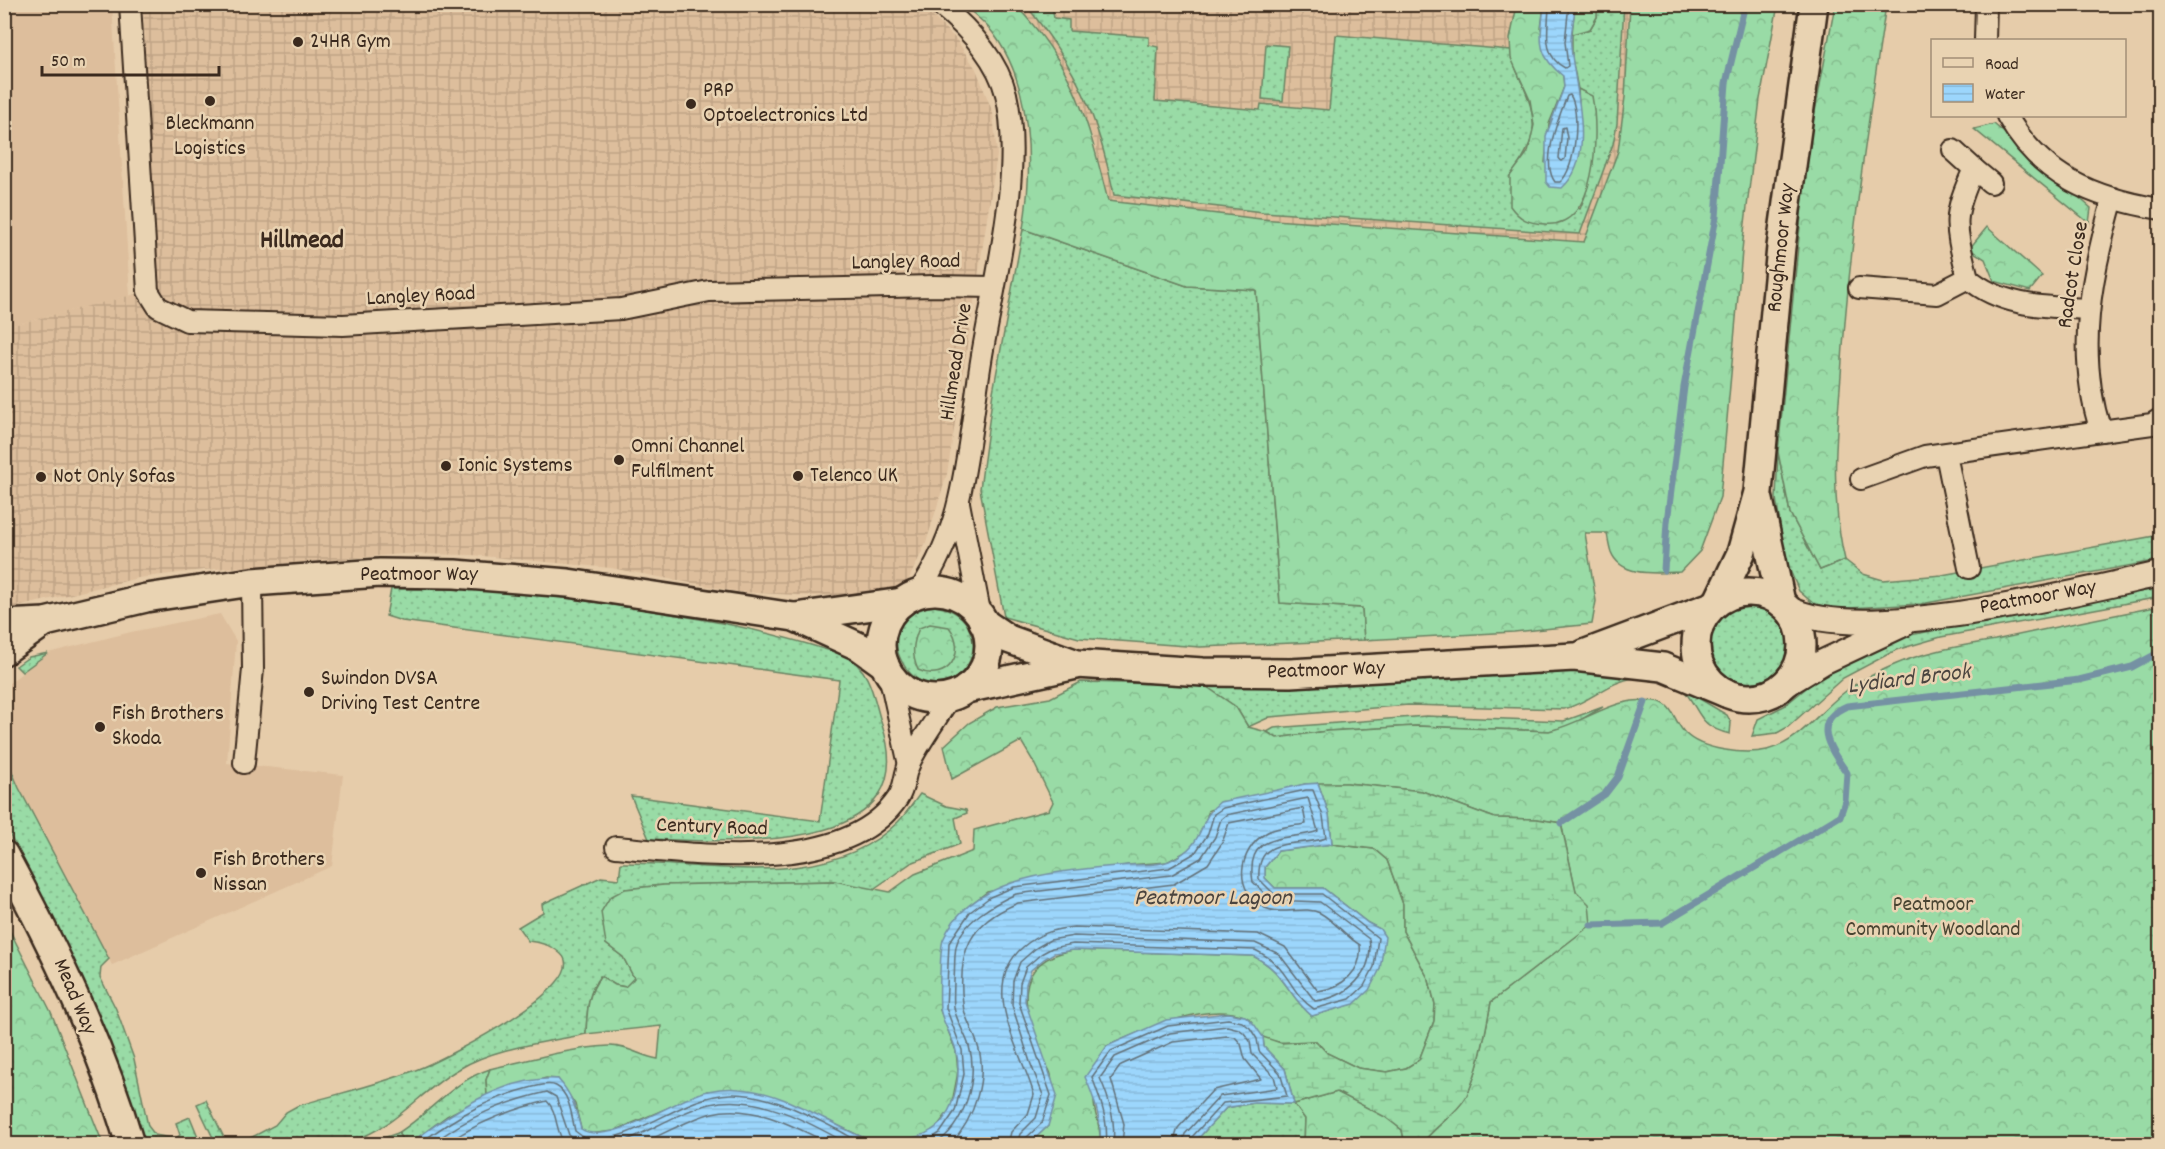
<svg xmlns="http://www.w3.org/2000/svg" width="2165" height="1149" font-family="Dekko,sans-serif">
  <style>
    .built { fill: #ddbe9c }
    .industrial { fill: url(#industrial-grid) }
    .grass { fill: url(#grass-dots); stroke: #6a8262; stroke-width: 1.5 }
    .forest { fill: url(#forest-crowns); stroke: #6a8262; stroke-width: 1.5 }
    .wetland { fill: url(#wetland-marsh); stroke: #6a8262; stroke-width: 1.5 }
    .water { fill: url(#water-rules); stroke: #7591a3; stroke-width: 1.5 }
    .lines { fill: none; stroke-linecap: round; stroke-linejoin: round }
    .shore { stroke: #626f77; stroke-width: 1.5 }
    .stream { stroke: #7591a3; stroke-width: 7 }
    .minor-casing { stroke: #3b2a1e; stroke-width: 24 }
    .tertiary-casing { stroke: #3b2a1e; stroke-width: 28 }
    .secondary-casing { stroke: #3b2a1e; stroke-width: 32 }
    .minor { stroke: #e9d3b2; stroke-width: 20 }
    .tertiary { stroke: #e9d3b2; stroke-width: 24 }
    .secondary { stroke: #e9d3b2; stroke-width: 27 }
    .poi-dot { fill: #3b2a1e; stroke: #e9d3b2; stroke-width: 2 }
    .labels { text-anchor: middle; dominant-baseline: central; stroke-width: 5; stroke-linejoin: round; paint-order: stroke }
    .poi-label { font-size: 22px; fill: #3b2a1e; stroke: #e9d3b2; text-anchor: start }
    .street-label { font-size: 22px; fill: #3b2a1e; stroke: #e9d3b2 }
    .park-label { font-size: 22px; fill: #494532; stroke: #e9d3b2 }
    .water-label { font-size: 24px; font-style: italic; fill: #4a443f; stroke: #e9d3b2 }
    .quarter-label { font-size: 26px; font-weight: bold; fill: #3b2a1e; stroke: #e9d3b2 }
  </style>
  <defs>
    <pattern id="industrial-grid" width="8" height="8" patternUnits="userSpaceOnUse" patternTransform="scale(1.5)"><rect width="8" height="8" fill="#ddbe9c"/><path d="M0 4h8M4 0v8" fill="none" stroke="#bfa386"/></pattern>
    <pattern id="grass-dots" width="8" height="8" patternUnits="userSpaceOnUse" patternTransform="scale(1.5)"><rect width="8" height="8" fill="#99dba6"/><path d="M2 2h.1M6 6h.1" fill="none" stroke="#85bc8e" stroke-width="1.8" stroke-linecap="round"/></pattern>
    <pattern id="forest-crowns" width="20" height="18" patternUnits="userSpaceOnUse" patternTransform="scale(1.5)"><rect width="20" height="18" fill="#99dba6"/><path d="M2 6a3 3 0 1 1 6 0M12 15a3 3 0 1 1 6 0" fill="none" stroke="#85bc8e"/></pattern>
    <pattern id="wetland-marsh" width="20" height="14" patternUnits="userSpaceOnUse" patternTransform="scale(1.5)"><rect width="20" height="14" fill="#99dba6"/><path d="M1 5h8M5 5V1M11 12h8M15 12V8" fill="none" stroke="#85bc8e"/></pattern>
    <pattern id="water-rules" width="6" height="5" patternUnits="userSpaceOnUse" patternTransform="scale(1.5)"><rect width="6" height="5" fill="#9cd6fc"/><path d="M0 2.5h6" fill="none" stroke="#87b8d8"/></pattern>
  </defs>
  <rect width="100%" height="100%" fill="#e6ccaa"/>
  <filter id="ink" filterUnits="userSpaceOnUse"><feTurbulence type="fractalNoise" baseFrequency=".0167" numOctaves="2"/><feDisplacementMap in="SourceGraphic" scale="12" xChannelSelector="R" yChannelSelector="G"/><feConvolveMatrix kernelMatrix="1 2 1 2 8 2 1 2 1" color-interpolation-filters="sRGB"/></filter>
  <g filter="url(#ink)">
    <!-- built -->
    <g class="built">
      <path d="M5 4 112 5 130 296 5 327Z"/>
      <path d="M220 614 236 641 227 763 343 775 332 866 112 965 19 788 5 753 4 687 48 653 131 632Z"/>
    </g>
    <!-- industrial -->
    <g class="industrial">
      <path d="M143 5H912L928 12 956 39 976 69 993 113 997 155 947 474 926 543 907 583 898 588 860 594 814 596 739 592 611 568 472 555 403 554 203 570 138 578 5 610V327L156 289Z"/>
      <path d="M1015 5H1630L1625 97 1618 152 1585 242 1261 219 1108 201 1095 144 1080 101 1051 51Z"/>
    </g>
    <!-- grass -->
    <g class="grass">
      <path d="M1026 5H1052L1054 18 1069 20V31L1149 37V45L1158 47 1155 101 1260 110 1261 104 1329 110 1336 35 1511 50C1512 63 1518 74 1523 85 1540 124 1536 143 1510 176L1580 209C1596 173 1595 135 1592 97L1578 89 1572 59V34L1590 29 1597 17V5H1624L1617 124 1613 144 1580 234 1263 212 1114 195C1097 112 1078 71 1026 5Z"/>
      <path d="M1266 44 1288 46 1283 101 1262 99Z"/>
      <path d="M1023 229 1187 286 1256 290 1280 603 1362 608 1364 640 1200 647 1079 638 1004 617 980 489 993 392Z"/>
      <path d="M1778 452 1790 513 1820 570 1845 560 1863 574 1883 580 1942 575 2160 535V560L1921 604 1831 609 1814 604 1799 591 1785 559 1776 498Z"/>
      <path d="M2160 588V597L1941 637 1896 650 1843 678 1788 727 1777 733 1752 736 1758 719 1784 706 1816 680 1836 668 1910 635Z"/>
      <path d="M391 589C422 589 454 588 486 590 559 596 633 607 705 620 741 626 776 635 811 645 822 649 835 651 845 656 871 668 874 700 882 725 927 859 726 841 649 839L631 796 820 821 839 680 402 621 386 616Z"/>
      <path d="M934 606C950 608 964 615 970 631 976 644 973 659 964 670 920 723 854 619 934 606Z"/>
      <circle cx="1749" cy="645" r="38"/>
      <path d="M48 653 22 672 16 666 29 657Z"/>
      <path d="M1578 669 1636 672 1635 678C1608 681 1590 703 1564 709L1408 705 1270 717 1248 727 1236 707 1204 685 1358 683Z"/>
      <path d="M1683 689 1727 715 1731 723 1730 734C1698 727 1701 711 1683 689Z"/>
      <path d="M1603 707 1570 726 1549 731 1416 726 1327 731 1277 738 1267 732 1274 728 1426 716 1564 721Z"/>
      <path d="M4 753 19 788 109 959 101 967 100 977 116 1009 134 1059 148 1126 155 1135 175 1139 180 1135 176 1123 190 1117 201 1144H145L111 1047 39 891 5 826Z"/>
      <path d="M920 794 946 806 966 810 967 813 955 818 960 844 911 863 872 890 834 881 664 885 625 889 606 944 623 957 634 978 626 987 615 985 600 976C587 993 587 1013 586 1034 544 1043 496 1047 459 1069 421 1090 397 1127 353 1140 319 1149 276 1144 239 1144L275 1125 286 1112 297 1106C339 1093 383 1084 423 1067 445 1058 593 984 561 954 552 945 540 942 528 941L518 927 543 912 542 904 601 877 619 879 621 863C709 862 826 893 898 822 906 814 913 803 920 794Z"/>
      <path d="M490 1069 486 1080 487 1095 447 1116 409 1144H405L398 1133C430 1113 453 1081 490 1069Z"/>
      <path d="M206 1100 227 1144H216L197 1104Z"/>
      <path d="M1254 1103 1294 1104 1305 1119 1304 1144H1193L1226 1108Z"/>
    </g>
    <!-- forest -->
    <g class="forest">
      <path d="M963 5H1015C1075 66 1088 121 1108 201L1261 219 1584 242 1618 151 1625 97 1630 5H1778L1760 99 1743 240 1720 497 1700 551 1680 572C1658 573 1621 578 1611 552 1609 546 1608 539 1607 533H1585L1596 601 1592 624 1514 632 1364 640 1362 608 1280 603 1256 290 1187 286 1023 229C1033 167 1033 86 993 33 985 22 973 13 963 5Z"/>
      <path d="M1517 5H1544L1541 29 1563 76 1564 87 1549 124 1545 162 1581 138 1578 89 1592 96C1599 132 1598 229 1545 224 1529 223 1520 220 1510 206V176L1528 152 1534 125 1530 100 1511 58 1510 39Z"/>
      <path d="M1575 5H1597V17L1590 29 1572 34Z"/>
      <path d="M1835 5H1886C1867 128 1849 250 1841 375 1836 439 1830 497 1845 560L1820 570 1790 513 1778 452 1807 154Z"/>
      <path d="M1994 124 2091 208 2089 223 1974 129Z"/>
      <path d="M1987 227 2042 276 2030 291 1994 281 1985 259 1969 249Z"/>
      <path d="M2160 606V1144H1422C1434 1126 1456 1115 1466 1097 1479 1072 1486 1029 1491 1002L1590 925 1576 892 1561 823 1537 819 1495 818 1422 791 1347 783 1305 784 1209 810 1202 832 1191 849 1167 862 1128 865 987 892 966 908 943 941 941 974 940 1010 956 1051 958 1072 951 1108 936 1128 921 1137 901 1140 864 1138 791 1103 707 1091 614 1131 588 1134 581 1129 575 1104 558 1079 546 1078 487 1095 486 1080 490 1069C529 1060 570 1048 609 1046 626 1045 642 1057 658 1059L661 1026 586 1034C587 1013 587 993 601 976L615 985 625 987 634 978 623 957 606 944 601 912 610 897 625 889 664 885 834 881 890 892 915 874 973 851 974 830 1049 810 1053 802 1033 761 1021 741 952 779 944 746 969 723 997 707 1050 698 1081 682 1204 685 1236 707 1248 727 1267 732 1277 738 1327 731 1416 726 1549 731C1588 722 1613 695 1656 701 1674 704 1674 722 1685 733 1701 750 1745 755 1767 750 1800 742 1820 710 1846 691 1860 680 1878 672 1894 665 1925 651 1962 646 1995 640 2050 628 2105 617 2160 606Z"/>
      <path d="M930 624 949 627C968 651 948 684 918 670 911 654 913 643 919 628Z"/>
      <path d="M1332 844 1374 849 1387 860 1403 904V931L1429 980 1435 1004 1434 1021 1419 1060 1406 1068 1387 1072 1358 1068 1327 1053 1316 1041C1300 1040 1275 1047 1262 1036 1255 1029 1253 1019 1244 1016 1206 1001 1141 1031 1107 1046 1103 1063 1096 1081 1094 1098 1093 1116 1102 1125 1100 1144H1029L1048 1126C1049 1110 1054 1090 1051 1075 1050 1069 1045 1064 1042 1058 1024 1011 1008 962 1073 950L1253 956C1285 971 1287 995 1312 1016L1353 1004 1380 929 1368 923 1323 888H1275L1265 878V867L1278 851Z"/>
      <path d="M4 919 51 1012 103 1144H5Z"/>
      <path d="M1337 1092 1385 1116 1402 1130 1405 1144H1304L1305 1119 1294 1104Z"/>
      <path d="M398 1133 405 1144H366Z"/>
    </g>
    <!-- wetland -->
    <path class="wetland" d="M1318 783H1347L1422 791 1495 818 1537 819 1561 823 1576 891 1589 904 1591 925 1491 1002C1486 1029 1479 1072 1466 1097 1456 1115 1434 1126 1422 1144H1405L1402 1130 1385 1117 1337 1092 1294 1104 1285 1069 1264 1047 1263 1037 1281 1043 1316 1041 1327 1053 1358 1068 1387 1072 1406 1068 1419 1060 1434 1021 1435 1004 1429 980 1403 931V904L1387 860 1374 849 1332 844 1329 814Z"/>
    <!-- water -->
    <g class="water">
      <path d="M1544 5H1575C1575 18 1570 32 1571 46 1574 87 1598 156 1562 188L1550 187 1546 182V136L1564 87 1563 76C1534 53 1541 38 1544 5Z"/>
      <path d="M1318 783 1329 814 1332 844 1278 851 1265 867V878L1275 888H1323L1368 923 1380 929 1385 937 1380 969 1369 990 1354 1004 1312 1016C1287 995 1285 971 1253 956L1073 950 1054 953 1044 959 1031 970 1026 984 1025 1001 1057 1095 1048 1126 1029 1144H409C449 1114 505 1075 558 1079 572 1094 576 1109 581 1129 609 1148 675 1098 708 1091 718 1089 729 1088 739 1089 785 1092 821 1119 862 1137 880 1144 916 1141 932 1130 954 1116 962 1076 956 1051 953 1037 942 1023 940 1008 939 997 940 949 943 940 970 873 1067 871 1128 865 1141 864 1158 866 1169 861 1209 844 1195 820 1220 802L1305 784Z"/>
      <path d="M1228 1013 1245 1016 1254 1024 1263 1037 1264 1047 1285 1069 1294 1104 1254 1103 1226 1108 1193 1144H1100C1102 1123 1094 1097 1085 1077L1107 1046 1166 1020Z"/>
    </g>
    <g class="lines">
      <!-- shore -->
      <g class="shore">
        <path d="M1549 4C1549 28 1540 55 1565 68L1568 66 1565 42 1569 4"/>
        <path d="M1570 95C1581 111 1576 169 1560 182H1555C1540 162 1559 117 1567 96Z"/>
        <path d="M1565 127 1567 138 1565 159 1561 161 1559 158 1562 128Z"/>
        <path d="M419 1144C455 1117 489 1098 533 1087 540 1086 549 1082 556 1086 570 1093 572 1118 575 1131L587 1140C639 1142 679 1096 731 1094 767 1093 805 1113 836 1129 849 1135 858 1144 873 1144"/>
        <path d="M432 1144C467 1117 504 1102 547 1092L556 1097 569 1135 580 1144"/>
        <path d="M446 1144C477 1122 510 1110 547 1101 558 1112 555 1132 565 1144"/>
        <path d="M618 1144C649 1132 678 1112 710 1104 757 1093 809 1122 848 1144"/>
        <path d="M640 1144C664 1134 687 1120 712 1113 752 1103 796 1127 830 1144"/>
        <path d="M914 1144 924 1143 940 1133 955 1111 964 1074 962 1050 946 1008 949 943 970 912 990 897 1014 887 1169 868 1195 853 1208 834 1214 814 1223 808 1306 790H1313L1323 816 1326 838C1299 848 1256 833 1259 879L1274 894H1322L1378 938 1374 967 1364 986 1350 999 1314 1009C1288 992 1290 966 1255 950L1073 944 1052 948 1041 954 1026 967 1020 983 1019 1003 1051 1095 1042 1123 1026 1138 1025 1144"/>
        <path d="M935 1144C964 1126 979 1080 969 1046 965 1033 956 1021 954 1007 953 999 954 988 954 980 955 969 954 957 956 947 961 922 995 903 1016 894L1171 875 1201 858 1215 837 1221 819 1226 815 1308 798 1318 831C1289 842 1244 829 1253 882L1271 900 1320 902 1369 939C1375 973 1347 998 1315 1001L1279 954 1255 943 1074 936 1050 940 1036 948 1020 962 1013 981 1012 1005 1030 1062 1043 1095 1036 1118 1020 1134 1017 1144"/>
        <path d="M951 1144C974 1119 989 1077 977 1043 973 1030 964 1017 963 1004 957 952 969 923 1018 903L1174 884 1208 864 1222 843 1229 823 1303 808 1306 824C1294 826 1277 826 1266 833 1238 850 1232 891 1265 908 1282 916 1305 905 1320 913 1335 921 1345 936 1360 945 1363 971 1342 988 1318 991L1285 947 1258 934 1074 927C1054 929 1038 934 1023 947 977 987 1022 1051 1034 1095L1028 1114 1011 1132 1008 1144"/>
        <path d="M1106 1144C1109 1122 1100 1098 1092 1077L1111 1051 1168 1026 1228 1019 1242 1022 1250 1028 1257 1039 1259 1051 1280 1073 1287 1096 1223 1103 1191 1138 1189 1144"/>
        <path d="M1113 1144C1116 1122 1109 1098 1100 1078L1115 1057 1170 1033 1227 1026 1239 1029 1244 1033 1250 1041 1252 1054 1274 1076 1277 1088 1220 1096 1185 1134 1182 1144"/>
        <path d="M1122 1144 1124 1124 1111 1079 1121 1065 1173 1042 1227 1036 1235 1037 1241 1044 1245 1059 1261 1079 1213 1090 1178 1128 1173 1144"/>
      </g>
      <!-- stream -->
      <g class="stream">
        <path d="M1664 570 1667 522 1684 387 1716 217 1726 83 1745 4"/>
        <path d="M1561 823 1605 794 1618 777 1645 702"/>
        <path d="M1591 925 1662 923 1840 816 1845 801 1847 773C1831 750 1809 722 1847 706L2079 680 2132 667 2160 652"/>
      </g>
      <!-- minor casing -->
      <g class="minor-casing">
        <g id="minor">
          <path d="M130 4 148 291 158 307 187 321 343 325 621 309 709 291 934 286 993 287"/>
          <path d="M1985 40 1986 4"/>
          <path d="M2007 116C2041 177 2094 198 2160 209"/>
          <path d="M1953 150 1974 169C1951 218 1955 226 1968 278"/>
          <path d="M1974 169 1991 183"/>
          <path d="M2113 198C2091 276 2075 353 2101 431L2152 424 2160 419"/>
          <path d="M1859 288 1937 294 1968 278C2001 307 2047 307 2088 309"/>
          <path d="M1946 454 1969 568"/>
          <path d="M1861 479 1925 456 2101 431"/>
          <path d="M959 503 981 617"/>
          <path d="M917 594C936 568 952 531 959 499 970 452 974 403 982 355 995 278 1024 170 1006 94 997 58 967 27 939 4"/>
          <path d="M889 674 909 765"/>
          <path d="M244 763 253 669 252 582"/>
          <path d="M616 847C695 854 846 876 898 798 905 788 904 775 909 764 920 741 937 719 950 697"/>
        </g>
      </g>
      <!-- tertiary casing -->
      <g class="tertiary-casing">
        <g id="tertiary">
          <path d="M1789 609C1862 646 2077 592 2160 574"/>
          <path d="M1780 688 1823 662 1904 624"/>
        </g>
      </g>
      <!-- secondary casing -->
      <g class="secondary-casing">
        <g id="secondary">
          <path d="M1759 500 1781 602"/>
          <circle cx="935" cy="645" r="54"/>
          <circle cx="1749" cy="645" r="53"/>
          <path d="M1718 601 1741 553 1758 492 1781 247 1814 4"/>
          <path d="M795 617 902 602"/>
          <path d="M983 622 1008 639 1077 664 1203 672 1290 673 1574 657 1663 667 1726 693"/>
          <path d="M4 624 45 622 146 598 252 582 380 573 455 574 568 583 794 617 860 647 885 665"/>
          <path d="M4 651 45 622"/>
          <path d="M1584 654 1712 606"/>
          <path d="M966 689 1076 665"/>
          <path d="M4 855C54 948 100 1043 130 1144"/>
        </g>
      </g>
      <!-- minor -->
      <use href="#minor" class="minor"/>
      <!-- tertiary -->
      <use href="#tertiary" class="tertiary"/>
      <!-- secondary -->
      <use href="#secondary" class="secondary"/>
    </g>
  </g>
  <!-- markers -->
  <g class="poi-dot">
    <circle cx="298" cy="42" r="6"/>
    <circle cx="210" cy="101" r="6"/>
    <circle cx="691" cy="104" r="6"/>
    <circle cx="619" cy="460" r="6"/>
    <circle cx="446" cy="466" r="6"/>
    <circle cx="798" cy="476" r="6"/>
    <circle cx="41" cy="477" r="6"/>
    <circle cx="309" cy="692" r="6"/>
    <circle cx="100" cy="727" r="6"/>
    <circle cx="201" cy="873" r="6"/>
  </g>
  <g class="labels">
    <!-- poi labels -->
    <g class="poi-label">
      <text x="310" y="42">24HR Gym</text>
      <text x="703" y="91">PRP<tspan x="703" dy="25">Optoelectronics Ltd</tspan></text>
      <text x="210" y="124" text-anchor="middle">Bleckmann<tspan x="210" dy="25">Logistics</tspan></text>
      <text x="631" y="447">Omni Channel<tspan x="631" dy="25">Fulfilment</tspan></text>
      <text x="458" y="466">Ionic Systems</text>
      <text x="810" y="476">Telenco UK</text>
      <text x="53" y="477">Not Only Sofas</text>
      <text x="321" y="679">Swindon DVSA<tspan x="321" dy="25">Driving Test Centre</tspan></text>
      <text x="112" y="714">Fish Brothers<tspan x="112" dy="25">Skoda</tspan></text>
      <text x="213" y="860">Fish Brothers<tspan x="213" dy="25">Nissan</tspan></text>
    </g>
    <!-- street labels -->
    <g class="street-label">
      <text transform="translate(1782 248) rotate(-84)">Roughmoor Way</text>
      <text transform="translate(906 263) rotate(-1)">Langley Road</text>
      <text transform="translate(2074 275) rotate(-81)">Radcot Close</text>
      <text transform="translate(421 297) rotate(-3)">Langley Road</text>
      <text transform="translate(957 362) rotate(-81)">Hillmead Drive</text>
      <text x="419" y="575">Peatmoor Way</text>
      <text transform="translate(2038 598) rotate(-10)">Peatmoor Way</text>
      <text transform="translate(1326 671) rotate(-2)">Peatmoor Way</text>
      <text transform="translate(712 828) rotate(2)">Century Road</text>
      <text transform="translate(74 997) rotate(67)">Mead Way</text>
    </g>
    <!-- park labels -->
    <g class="park-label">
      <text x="1933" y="905">Peatmoor<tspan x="1933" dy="25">Community Woodland</tspan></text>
    </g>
    <!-- water labels -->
    <g class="water-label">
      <text transform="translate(1909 680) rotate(-7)">Lydiard Brook</text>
      <text x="1213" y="899">Peatmoor Lagoon</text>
    </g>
    <!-- quarter labels -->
    <g class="quarter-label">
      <text x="302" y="241">Hillmead</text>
    </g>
  </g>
  <!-- margin -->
  <rect width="2165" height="1149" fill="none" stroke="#e9d3b2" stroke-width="24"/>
  <rect x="12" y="12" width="2141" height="1125" fill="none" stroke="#3b2a1e" stroke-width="2" filter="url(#ink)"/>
  <!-- legend -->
  <rect x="1931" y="39" width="195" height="78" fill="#e9d3b2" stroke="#a38f77" stroke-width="1.5"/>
  <rect x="1943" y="58" width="30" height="9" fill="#e9d3b2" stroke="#a38f77" stroke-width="1.5"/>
  <text x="1985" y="69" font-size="18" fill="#3b2a1e">Road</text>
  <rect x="1943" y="84" width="30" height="18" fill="url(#water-rules)" stroke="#a38f77" stroke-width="1.5"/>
  <text x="1985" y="99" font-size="18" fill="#3b2a1e">Water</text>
  <!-- scale -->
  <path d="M42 66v9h177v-9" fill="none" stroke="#3b2a1e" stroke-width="3"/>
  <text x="51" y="66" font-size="18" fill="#3b2a1e" stroke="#e9d3b2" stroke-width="4.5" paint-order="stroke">50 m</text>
</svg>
